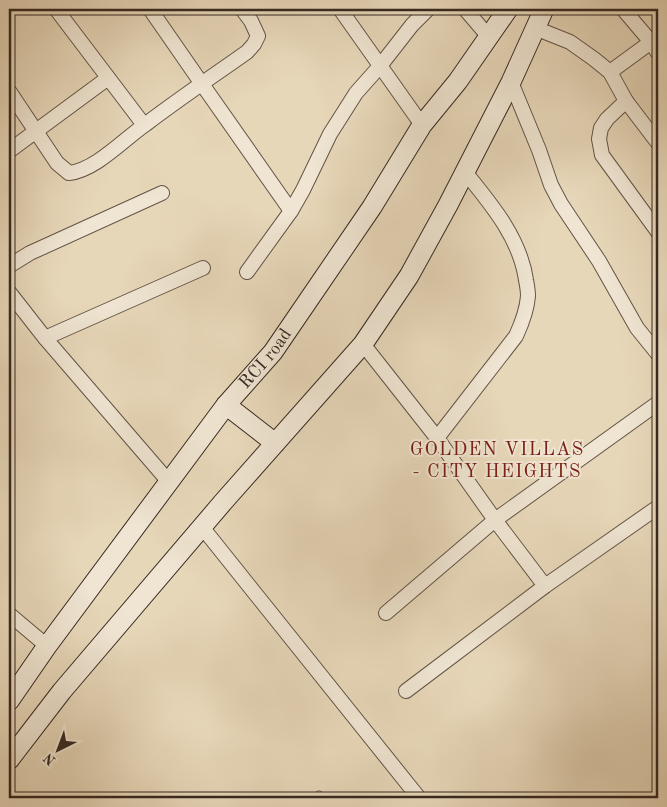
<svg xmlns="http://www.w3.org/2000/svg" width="667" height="807" font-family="'Old Standard TT',serif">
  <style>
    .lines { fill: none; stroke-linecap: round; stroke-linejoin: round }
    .service-casing { stroke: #625447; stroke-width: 9 }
    .minor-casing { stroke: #625447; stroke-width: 16 }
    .secondary-casing { stroke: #362921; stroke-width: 21 }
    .service { stroke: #efe5d2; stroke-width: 7 }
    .minor { stroke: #efe5d2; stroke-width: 14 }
    .secondary { stroke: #efe5d2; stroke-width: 19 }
    .labels { text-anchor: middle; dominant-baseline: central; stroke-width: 4; stroke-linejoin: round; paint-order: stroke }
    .street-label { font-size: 18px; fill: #362921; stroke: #efe5d2 }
    .neighbourhood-label { font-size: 19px; letter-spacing: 1px; fill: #7a1f14; stroke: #efe5d2 }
  </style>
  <rect width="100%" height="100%" fill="#e7d7b9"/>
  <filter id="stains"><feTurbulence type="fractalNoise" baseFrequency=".004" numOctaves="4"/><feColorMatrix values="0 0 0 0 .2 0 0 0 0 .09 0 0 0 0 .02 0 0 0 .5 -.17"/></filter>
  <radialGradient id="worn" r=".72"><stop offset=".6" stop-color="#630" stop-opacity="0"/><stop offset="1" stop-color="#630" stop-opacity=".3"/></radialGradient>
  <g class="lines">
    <!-- service casing -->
    <g class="service-casing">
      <path id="service" d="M317 798 319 795"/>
    </g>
    <!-- minor casing -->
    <g class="minor-casing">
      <g id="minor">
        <path d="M56 9 144 125"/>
        <path d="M150 9 202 84 291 211"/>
        <path d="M340 9 422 125"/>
        <path d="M465 9 489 37"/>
        <path d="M623 9 651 42 658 37"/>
        <path d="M535 28 570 42 594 59 610 72 626 101 658 143"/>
        <path d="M610 72 651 42 658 53"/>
        <path d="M511 82 539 150 551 185 561 204 599 261 637 328 658 354"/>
        <path d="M9 91 57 163 69 173C96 170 124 139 146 124 179 99 213 76 247 52L254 44 258 36 251 21 242 9"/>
        <path d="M626 101 607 119 601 128 599 139 602 155 658 232"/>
        <path d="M9 151 108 78"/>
        <path d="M9 266 30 253 162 193"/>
        <path d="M247 272 291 211 303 190 330 134 356 93 380 66 412 25 428 9"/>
        <path d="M9 292 45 338 169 482"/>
        <path d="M45 338 203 268"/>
        <path d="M363 344 437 438 495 520 545 586"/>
        <path d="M437 438 516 336C522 323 527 310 528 296 528 291 527 285 526 280 520 238 491 204 465 172"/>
        <path d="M202 527 419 798"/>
        <path d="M386 613 495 520 658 403"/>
        <path d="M9 614 47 646"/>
        <path d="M406 691 545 586 658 507"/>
      </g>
    </g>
    <!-- secondary casing -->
    <g class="secondary-casing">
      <g id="secondary">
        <path d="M226 405 275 443"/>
        <path id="s1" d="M9 701 47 646 226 405 273 352 372 207 422 125 458 81 508 9"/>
        <path d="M9 760 62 691 224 501 363 344 409 276 448 205 511 82 544 9"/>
      </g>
    </g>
    <!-- service -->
    <use href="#service" class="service"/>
    <!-- minor -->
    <use href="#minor" class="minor"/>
    <!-- secondary -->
    <use href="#secondary" class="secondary"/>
  </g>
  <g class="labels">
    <!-- street labels -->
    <g class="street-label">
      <text stroke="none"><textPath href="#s1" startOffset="428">RCI road</textPath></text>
    </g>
    <!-- neighbourhood labels -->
    <g class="neighbourhood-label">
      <text x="497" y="450">GOLDEN VILLAS<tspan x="497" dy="22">- CITY HEIGHTS</tspan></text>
    </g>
  </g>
  <!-- margin -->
  <rect width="667" height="807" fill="none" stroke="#e7d7b9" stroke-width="30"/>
  <rect x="10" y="10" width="647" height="787" fill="none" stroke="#362921" stroke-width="2.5"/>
  <rect x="15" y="15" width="637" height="777" fill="none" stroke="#362921"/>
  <!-- north arrow -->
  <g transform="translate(58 750) rotate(222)" stroke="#efe5d2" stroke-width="4" paint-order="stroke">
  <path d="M0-4L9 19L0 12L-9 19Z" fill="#362921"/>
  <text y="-8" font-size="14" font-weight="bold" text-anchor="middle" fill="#362921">N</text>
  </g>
  <rect width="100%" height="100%" filter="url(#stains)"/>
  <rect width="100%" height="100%" fill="url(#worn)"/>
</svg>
